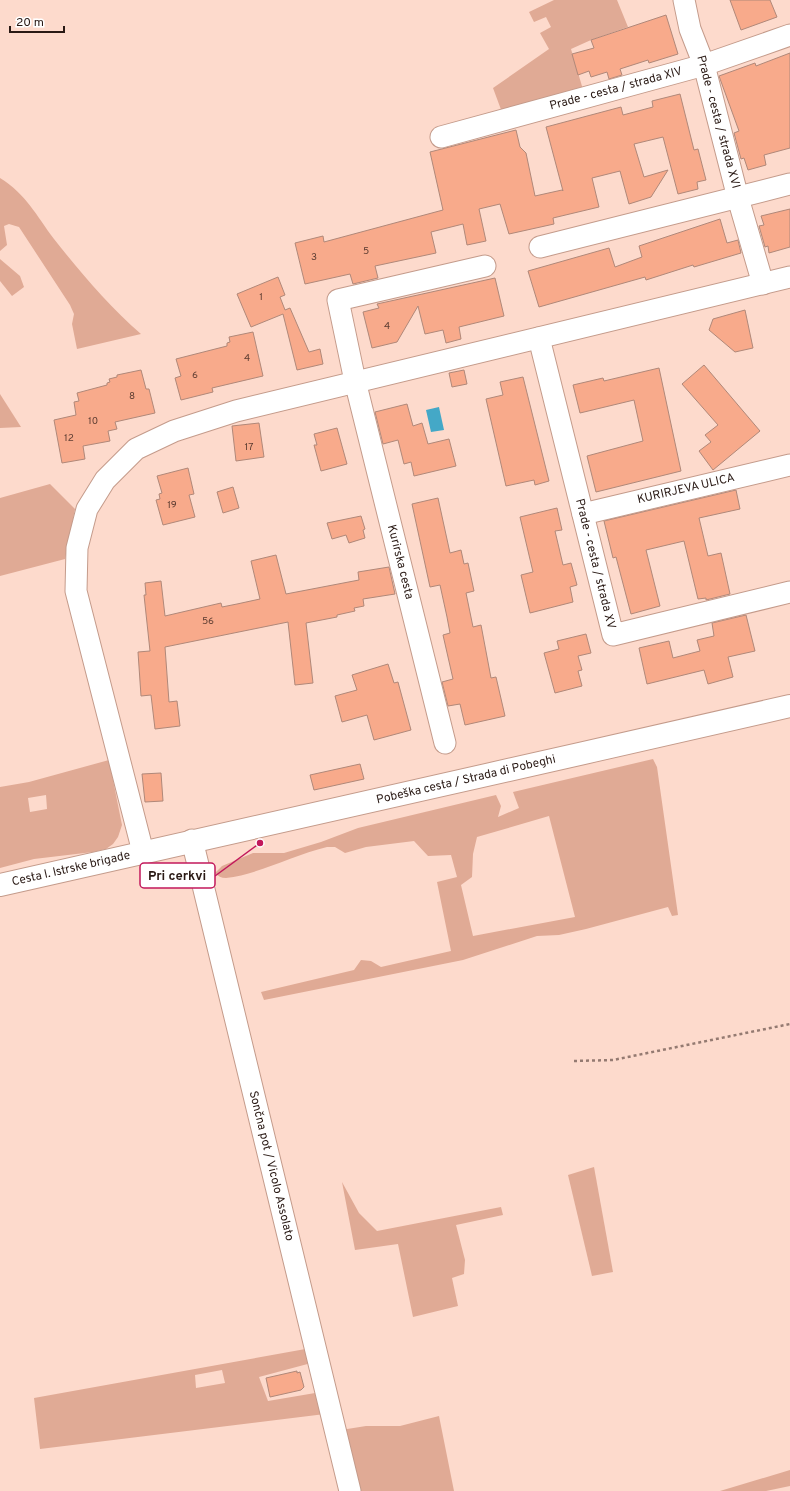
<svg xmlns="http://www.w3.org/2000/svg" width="790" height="1491" font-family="Overpass,sans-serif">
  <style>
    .green { fill: #e0aa95; fill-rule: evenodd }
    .water { fill: #44a8c7 }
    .building { fill: #f8aa8b; stroke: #b08879 }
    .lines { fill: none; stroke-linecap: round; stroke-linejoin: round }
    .minor-casing { stroke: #c49b8b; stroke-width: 23 }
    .tertiary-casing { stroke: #c49b8b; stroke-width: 24 }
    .path { stroke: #947a71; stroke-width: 2.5; stroke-dasharray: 3 3; stroke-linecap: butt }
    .minor { stroke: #fff; stroke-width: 21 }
    .tertiary { stroke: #fff; stroke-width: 22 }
    .labels { text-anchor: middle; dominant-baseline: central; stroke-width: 3; stroke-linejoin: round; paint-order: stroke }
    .number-label { font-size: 10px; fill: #5d3d32 }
    .street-label { font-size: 12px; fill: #291914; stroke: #fff }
    .leader { fill: none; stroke: #c2185b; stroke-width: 1.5 }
    .callout-dot { fill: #c2185b; stroke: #fff; stroke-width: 1.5 }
    .callout { fill: #fff; stroke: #c2185b; stroke-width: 1.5 }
    .callout-label { font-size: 13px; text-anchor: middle; font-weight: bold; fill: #291914 }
  </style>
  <rect width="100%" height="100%" fill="#fddacc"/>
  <!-- green -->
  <g class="green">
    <path d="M554 0H617L628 27 591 40 571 49 584 93 503 115 493 88 549 49 540 33 551 27 546 17 534 22 529 12Z"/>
    <path d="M0 178C26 194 36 215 54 239 80 272 109 306 141 334L77 349 72 324 74 314 70 305 19 227 9 224 4 226 7 245 0 251Z"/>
    <path d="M0 259 20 276 24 287 12 296 0 281Z"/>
    <path d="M0 394 21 427 0 428Z"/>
    <path d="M50 484 75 509 65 559 0 576V498Z"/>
    <path d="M653 759 657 767 678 915 672 916 668 907 586 929 559 935 537 936 463 960 264 1000 261 992 354 970 361 960 371 961 381 967 451 951 437 882 457 877 451 855 428 856 414 841 366 847 345 853 335 847H327C293 855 260 874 226 878 221 878 218 876 215 873L222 866 253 853H284L321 842 358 828 496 795 501 806 498 817 519 808 513 792ZM549 816 575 917 473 936 461 885 472 877 473 854 477 837Z"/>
    <path d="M109 760 122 825 118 837 113 844 106 849 93 852 34 859 0 868V787L29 782ZM46 795 47 809 30 812 28 798Z"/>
    <path d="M594 1167 613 1272 592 1276 568 1175Z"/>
    <path d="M342 1182 359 1213 377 1231 501 1207 503 1215 456 1225 465 1260 464 1274 452 1278 458 1306 413 1317 398 1244 355 1250Z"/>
    <path d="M311 1348 315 1362 259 1377 268 1401 321 1392 325 1414 40 1449 34 1398ZM222 1370 225 1383 196 1388 195 1375Z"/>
    <path d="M439 1416 454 1491H357L341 1430 366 1426H400Z"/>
    <path d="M790 1470V1486L766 1491H720Z"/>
  </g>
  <!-- water -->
  <path class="water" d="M439 407 444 430 431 432 426 410Z"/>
  <!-- building -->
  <g class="building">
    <path d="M730 0H770L777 17 741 30Z"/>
    <path d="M666 15 678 54 649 63 648 60 620 69 622 75 609 79 607 72 591 77 589 71 578 75 572 54 594 48 591 40Z"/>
    <path d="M790 53V148L764 155 766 165 748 170 744 158 741 159 734 133 739 131 719 76 755 63 756 66Z"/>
    <path d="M680 94 694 150 698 149 706 180 697 182 698 189 678 194 663 137 634 144 644 177 668 170 651 197 629 204 620 171 592 178 599 207 553 218 554 224 509 234 500 204 479 209 486 241 467 245 463 224 431 232 436 253 375 266 378 278 353 284 350 274 305 284 295 243 323 236 324 242 443 210 430 152 516 130 520 147 526 153 535 196 562 190 563 191 546 127 621 107 623 115 653 107 652 101Z"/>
    <path d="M790 209V247L769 253 768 246 765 247 759 226 764 225 761 216Z"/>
    <path d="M720 219 727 243 738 240 741 253 694 267 693 265 646 280 645 277 539 307 528 271 609 248 615 267 642 257 639 246Z"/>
    <path d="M278 277 285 295 280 297 285 310 290 308 309 352 320 349 323 364 297 370 283 314 251 327 237 294Z"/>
    <path d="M495 278 504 316 459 327 461 339 446 343 443 330 425 334 418 306 397 342 372 348 363 312 379 308 377 304Z"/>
    <path d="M745 310 753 348 735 352 709 330 713 319Z"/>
    <path d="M253 332 263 376 212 388 213 392 181 400 175 378 181 376 176 359 227 346V343L230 342 229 337Z"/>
    <path d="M704 365 760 431 713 470 699 451 711 442 705 435 718 425 682 384Z"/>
    <path d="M659 368 681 471 596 492 587 456 643 441 634 400 580 413 573 385 603 378 604 381Z"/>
    <path d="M141 370 146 389H149L155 413 115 422 117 429 108 431 110 441 83 446 85 459 62 463 54 420 76 415 74 402 79 401 77 393 107 385V383L110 382 109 379 117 377V375Z"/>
    <path d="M464 370 467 384 452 387 449 373Z"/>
    <path d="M523 377 549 481 535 485 534 480 506 486 486 399 503 395 500 382Z"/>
    <path d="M407 404 413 426 422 423 428 444 449 439 456 466 414 476 411 462 404 464 398 440 383 444 375 412Z"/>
    <path d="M259 423 264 457 236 461 232 426Z"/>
    <path d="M337 428 347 464 321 471 314 445H317L314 434Z"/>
    <path d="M188 468 194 494 189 495 195 517 163 525 156 500 160 499 159 494 162 493 157 476Z"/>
    <path d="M233 487 239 508 223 513 217 492Z"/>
    <path d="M736 490 740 509 699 518 708 556 721 553 730 594 706 600V598L698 599 684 541 646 550 660 606 631 614 616 557 613 558 604 521Z"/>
    <path d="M438 498 450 553 461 550 464 564 468 563 474 591 466 593 473 627 481 625 491 678 496 677 505 716 465 725 460 704 448 706 442 682 453 679 443 635 450 633 447 617 440 585 430 587 412 504Z"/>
    <path d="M557 508 562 530 555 531 563 565 571 563 577 585 570 587 573 602 530 613 521 575 533 572 520 517Z"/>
    <path d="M361 516 365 529 363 530 365 538 349 543 346 535 332 539 327 523Z"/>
    <path d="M276 555 286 594 359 580 358 572 389 567 395 594 363 599 364 606 354 608 355 611 337 615V617L306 623 313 683 295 685 288 622 165 647 169 702 177 701 180 726 155 729 151 695 141 696 138 652 150 651 144 595H146L145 583 161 581 165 616 221 603 222 607 237 604 260 599 251 561Z"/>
    <path d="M746 615 755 651 728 657 733 677 708 684 704 670 647 684 639 648 669 641 673 658 700 651 697 640 714 636 712 623Z"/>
    <path d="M586 634 591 653 578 656 582 670 578 671 582 686 555 693 544 653 559 649 557 641Z"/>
    <path d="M388 664 394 683 398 682 411 730 374 740 367 715 342 722 335 696 357 690 352 675Z"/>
    <path d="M360 764 364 779 314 790 310 775Z"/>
    <path d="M161 773 163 801 145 802 142 774Z"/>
    <path d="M297 1371V1373L300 1372 304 1387 301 1390 270 1397 266 1378Z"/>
  </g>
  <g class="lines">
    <!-- minor casing -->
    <g class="minor-casing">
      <g id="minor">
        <path d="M684 0 690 29 704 65 738 198 763 284"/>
        <path d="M441 137 704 65 790 35"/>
        <path d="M540 247 790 184"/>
        <path d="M539 338 613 635 790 592"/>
        <path d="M583 514 790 465"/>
        <path d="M445 743 355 381 338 300 485 266"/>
        <path d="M192 840 350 1491"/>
        <path d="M143 852 76 591 77 548 87 509 105 480 136 449 174 431 236 411 790 277"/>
      </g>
    </g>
    <!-- tertiary casing -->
    <g class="tertiary-casing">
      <path id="tertiary" d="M0 885C263 823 527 767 790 706"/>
    </g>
    <!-- path -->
    <path class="path" d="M574 1061 613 1060 790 1024"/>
    <!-- minor -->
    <use href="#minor" class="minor"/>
    <!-- tertiary -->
    <use href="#tertiary" class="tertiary"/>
  </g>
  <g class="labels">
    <!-- number labels -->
    <g class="number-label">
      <text x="366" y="251">5</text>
      <text x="314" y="257">3</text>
      <text x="261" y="297">1</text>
      <text x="387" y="326">4</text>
      <text x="247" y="358">4</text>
      <text x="195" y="375">6</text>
      <text x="132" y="396">8</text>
      <text x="93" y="421">10</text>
      <text x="69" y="438">12</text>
      <text x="249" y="447">17</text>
      <text x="172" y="505">19</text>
      <text x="208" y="621">56</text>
    </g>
    <!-- street labels -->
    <g class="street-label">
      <text transform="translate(616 89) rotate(-15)">Prade - cesta / strada XIV</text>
      <text transform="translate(718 122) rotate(75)">Prade - cesta / strada XVI</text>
      <text transform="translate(686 489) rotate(-13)">KURIRJEVA ULICA</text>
      <text transform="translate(400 562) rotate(76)">Kurirska cesta</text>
      <text transform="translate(595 564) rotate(76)">Prade - cesta / strada XV</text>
      <text transform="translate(466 780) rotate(-13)">Pobeška cesta / Strada di Pobeghi</text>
      <text transform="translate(71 869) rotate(-13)">Cesta I. Istrske brigade</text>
      <text transform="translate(271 1166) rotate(76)">Sončna pot / Vicolo Assolato</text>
    </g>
  </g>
  <!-- callouts -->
  <path class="leader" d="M260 843L215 876"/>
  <circle class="callout-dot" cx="260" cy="843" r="4"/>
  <rect class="callout" x="140" y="863" width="75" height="25" rx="4"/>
  <g class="callout-label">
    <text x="177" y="880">Pri cerkvi</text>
  </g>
  <!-- scale -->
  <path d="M10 26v6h54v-6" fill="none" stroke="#291914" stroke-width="2"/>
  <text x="16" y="26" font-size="12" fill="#291914" stroke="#ffffff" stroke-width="3" paint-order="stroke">20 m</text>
</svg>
